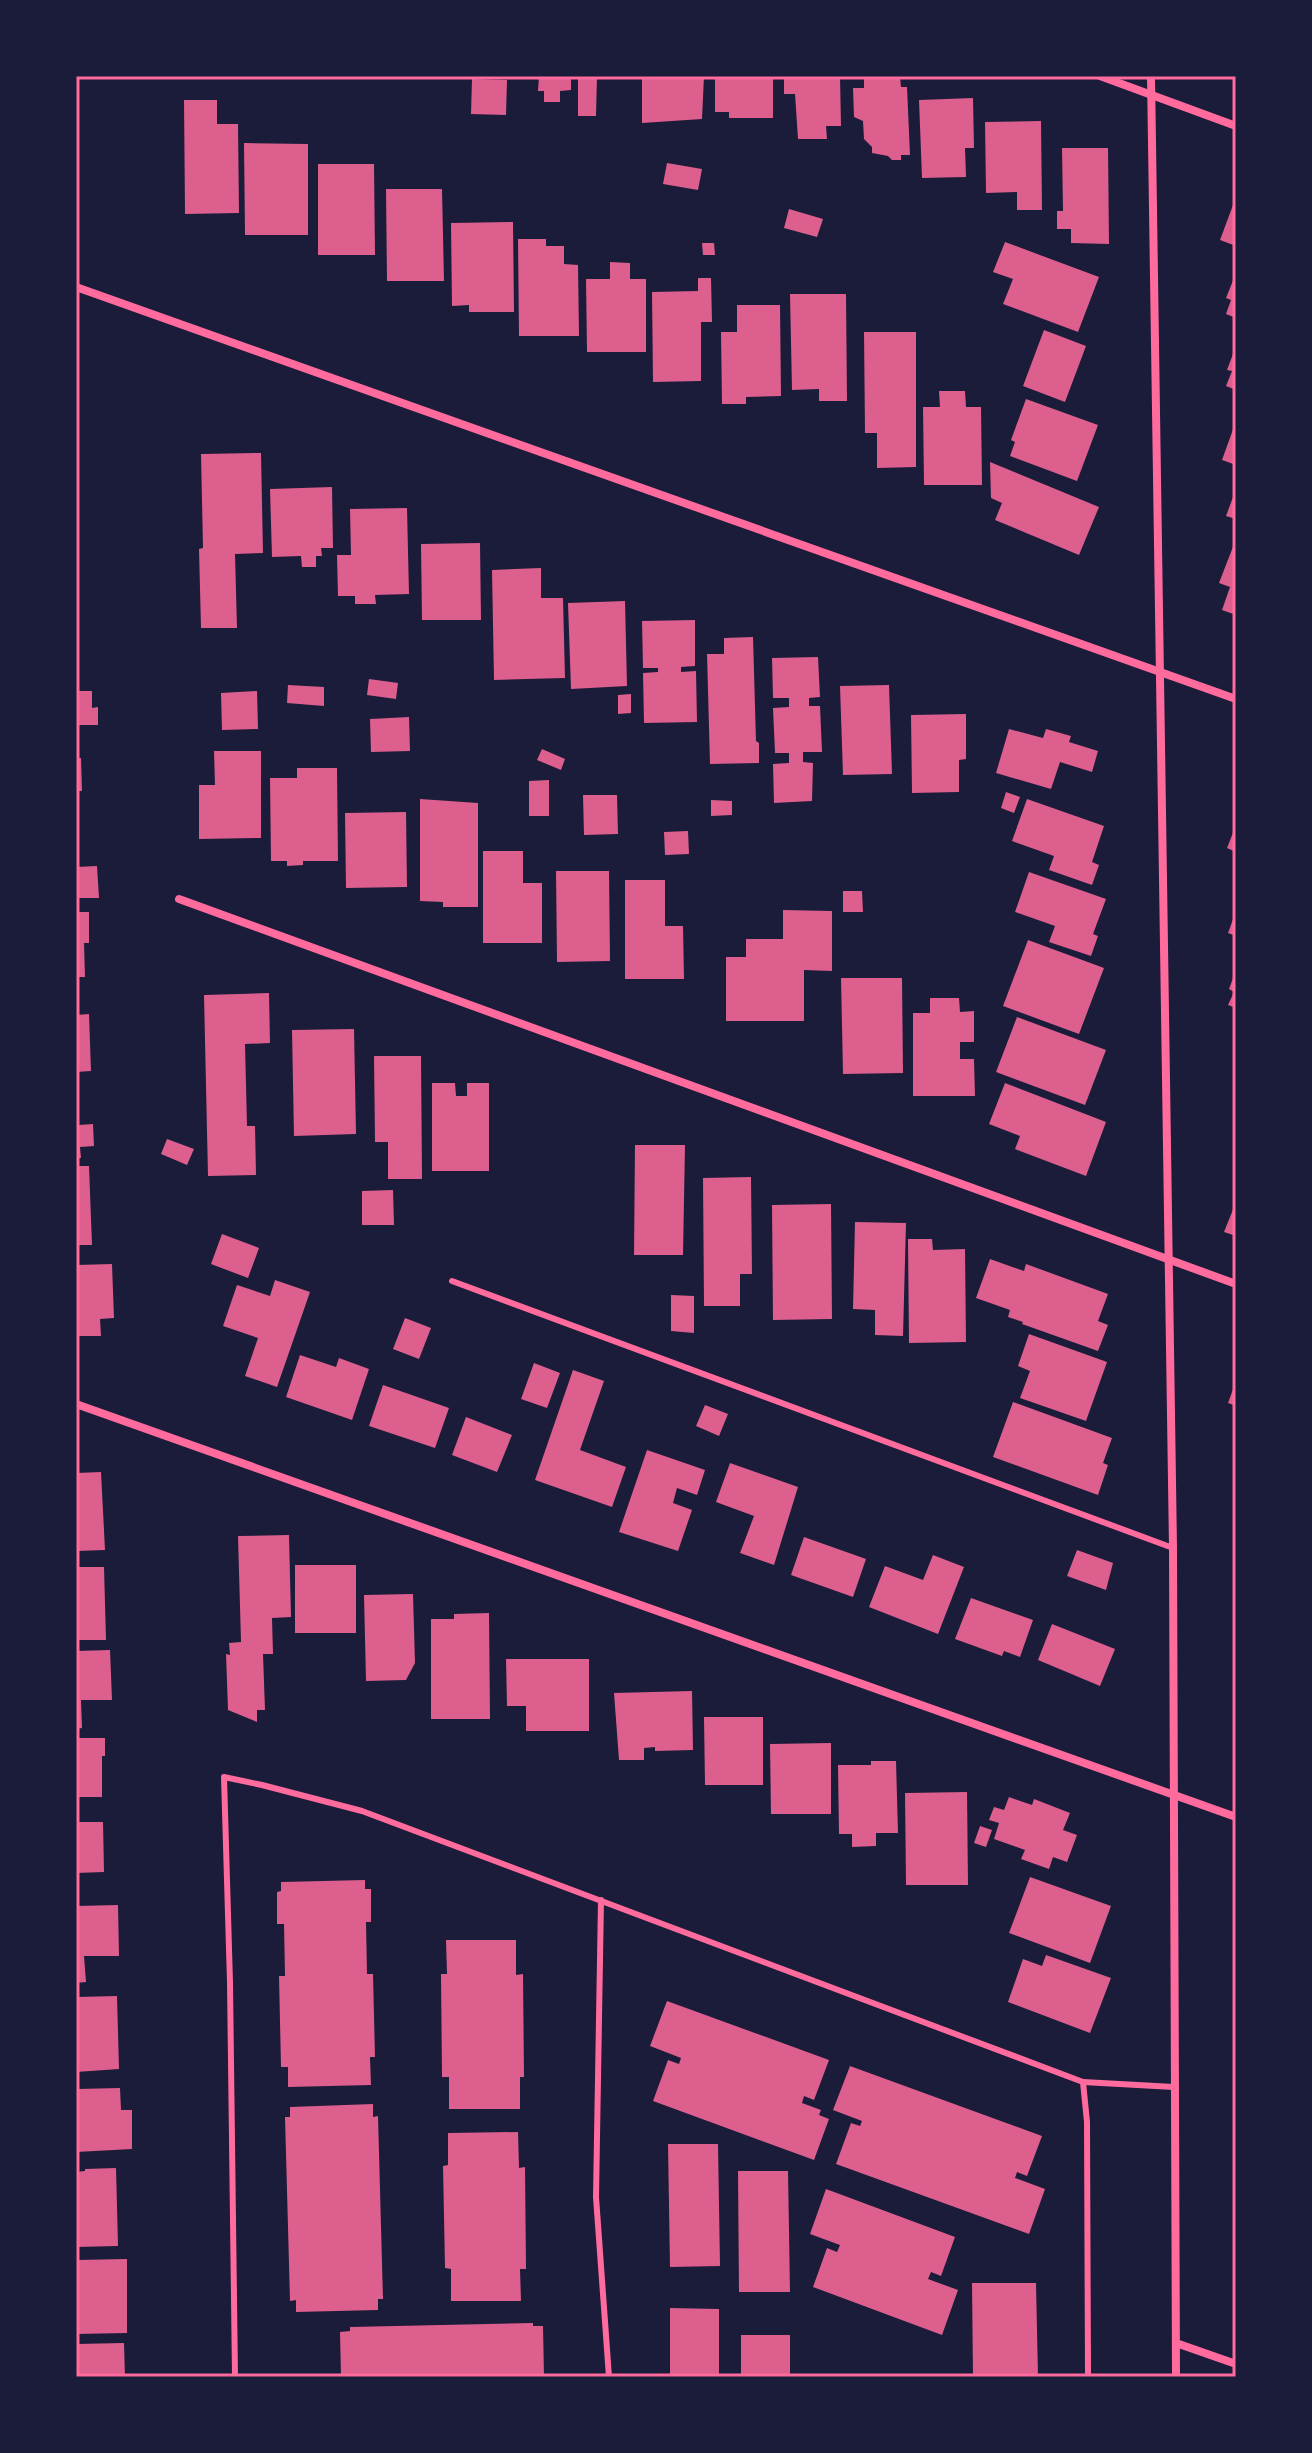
<svg xmlns="http://www.w3.org/2000/svg" width="1312" height="2453" font-family="Quicksand,sans-serif">
  <style>
    .building { fill: #dd5f8e }
    .lines { fill: none; stroke-linecap: round; stroke-linejoin: round }
    .service { stroke: #ff6b9d; stroke-width: 6 }
    .minor { stroke: #ff6b9d; stroke-width: 8 }
    .neatline { fill: none; stroke: #ff6b9d; stroke-width: 3 }
  </style>
  <rect width="100%" height="100%" fill="#1b1b3a"/>
  <!-- building -->
  <g class="building">
    <path d="M539 76H571V90L560 91V102H544V91H538Z"/>
    <path d="M578 76H597L596 116H578Z"/>
    <path d="M642 76H704L702 119 642 123Z"/>
    <path d="M715 76H773V118H729V112H715Z"/>
    <path d="M784 76H840L841 126H826L827 139H798L795 94H784Z"/>
    <path d="M900 77 901 87H907L910 155H901V160H892L888 156 872 153V147L864 139 863 121 854 117 853 88H864V78Z"/>
    <path d="M472 79 507 80 506 115 471 114Z"/>
    <path d="M973 98 974 148H965L966 177 922 178 919 100Z"/>
    <path d="M184 100H217V124H238L239 213 185 214Z"/>
    <path d="M1041 121 1042 210H1017V192L986 193 985 122Z"/>
    <path d="M244 143 308 144V235H245Z"/>
    <path d="M1062 148H1108L1109 244 1071 243V229H1057V211H1063Z"/>
    <path d="M667 163 702 169 698 190 663 184Z"/>
    <path d="M318 164H374L375 255H318Z"/>
    <path d="M386 189H442L444 281H387Z"/>
    <path d="M1236 197V246L1220 240Z"/>
    <path d="M789 209 823 219 817 237 784 228Z"/>
    <path d="M513 222 514 312H469V305L452 306 451 223Z"/>
    <path d="M518 239H546V246H564V264L578 265 579 336H519Z"/>
    <path d="M1005 242 1099 277 1078 332 1003 304 1013 279 993 272Z"/>
    <path d="M702 243H714L715 255H703Z"/>
    <path d="M610 262 630 263V279H646V352H587L586 279H610Z"/>
    <path d="M1236 273V318L1226 314 1231 300 1226 298Z"/>
    <path d="M698 278H711L712 322H701V381L653 382 652 292 698 291Z"/>
    <path d="M790 294H846L847 401H819V389L792 390Z"/>
    <path d="M737 305H780L781 396 746 397V404H722L721 332H737Z"/>
    <path d="M1044 330 1086 346 1065 402 1023 386Z"/>
    <path d="M864 332H916V467L877 468V433H865Z"/>
    <path d="M1236 346V390L1226 386 1232 371 1227 370Z"/>
    <path d="M939 391H965L966 407H981L982 485H924L923 407H940Z"/>
    <path d="M1026 399 1098 425 1077 481 1010 456 1015 442 1011 440Z"/>
    <path d="M1236 421V465L1222 460Z"/>
    <path d="M261 453 263 553 235 554 237 628H201L199 549 203 548 201 454Z"/>
    <path d="M990 462 1099 507 1079 555 995 520 1002 503 991 498Z"/>
    <path d="M332 487 333 548H321L322 556H316V567H302L301 556 272 557 270 489Z"/>
    <path d="M1236 489V519L1226 516Z"/>
    <path d="M407 508 409 594 375 595 376 604H355V596H338L337 555H351L350 509Z"/>
    <path d="M1236 539V615L1222 610 1230 587 1219 583Z"/>
    <path d="M480 543 481 620H422L421 544Z"/>
    <path d="M541 568V598H563L565 678 494 680 492 570Z"/>
    <path d="M625 601 627 686 571 689 568 603Z"/>
    <path d="M695 620V666L681 667V672L696 671 697 722 644 723 643 673 658 672V668H643L642 621Z"/>
    <path d="M753 637 756 741 759 743V763L710 764 707 654H724V638Z"/>
    <path d="M818 657 820 697 809 698V706H820L822 752H803V762L813 763 812 801 774 803 773 764 789 763V753H775L773 708 789 707V698H773L772 658Z"/>
    <path d="M369 679 398 683 396 699 367 695Z"/>
    <path d="M288 685 324 687V706L287 703Z"/>
    <path d="M889 685 892 774 843 775 840 686Z"/>
    <path d="M76 691H92V708L98 707V725H76Z"/>
    <path d="M257 691 258 729 222 730 221 693Z"/>
    <path d="M631 694V713L618 714V695Z"/>
    <path d="M966 714V759L959 760V792L912 793 911 715Z"/>
    <path d="M409 717 410 751 371 752 370 719Z"/>
    <path d="M1009 729 1043 738 1046 729 1071 736 1069 742 1098 751 1092 772 1060 762 1051 789 996 773Z"/>
    <path d="M542 749 565 759 561 770 537 760Z"/>
    <path d="M214 751H261V838L199 839V785H215Z"/>
    <path d="M76 758H81L82 791H76Z"/>
    <path d="M297 768H337L338 861H303V865L287 866V861H271L270 778H297Z"/>
    <path d="M549 780V816H529V781Z"/>
    <path d="M1006 792 1020 797 1014 813 1001 808Z"/>
    <path d="M583 795H617L618 834 584 835Z"/>
    <path d="M420 799 478 803V907H443V902L420 901Z"/>
    <path d="M1027 799 1104 826 1092 862 1099 865 1092 885 1049 870 1054 856 1012 841Z"/>
    <path d="M711 800 732 801V815L711 816Z"/>
    <path d="M406 812 407 887 346 888 345 813Z"/>
    <path d="M1236 825V852L1227 848Z"/>
    <path d="M688 831 689 854 665 855 664 832Z"/>
    <path d="M483 851H523V883H542V943H483Z"/>
    <path d="M97 866 99 898H76V867Z"/>
    <path d="M556 871H609L610 961 557 962Z"/>
    <path d="M1029 872 1106 899 1093 934 1098 936 1091 956 1049 942 1055 926 1015 912Z"/>
    <path d="M625 880H665V926H683L684 979H625Z"/>
    <path d="M843 891H862L863 912H843Z"/>
    <path d="M783 910 832 911V971L804 970V1021H726V957H746V939H783Z"/>
    <path d="M1236 911V936L1228 933Z"/>
    <path d="M76 912H89V943H84L85 977H76Z"/>
    <path d="M1028 940 1104 968 1079 1034 1003 1006Z"/>
    <path d="M1236 970V1008L1228 1005 1234 992 1229 989Z"/>
    <path d="M841 978H902L903 1073 843 1074Z"/>
    <path d="M269 993 270 1043 245 1044 247 1126H255L256 1175 208 1176 204 995Z"/>
    <path d="M930 998H959L960 1012 974 1011V1042H960V1059H974L975 1096H913V1013H930Z"/>
    <path d="M89 1014 91 1071 76 1072V1015Z"/>
    <path d="M1017 1017 1106 1050 1085 1105 996 1072Z"/>
    <path d="M354 1029 356 1134 294 1136 292 1030Z"/>
    <path d="M374 1056H421L422 1179H388V1142H375Z"/>
    <path d="M432 1083H455L456 1096H467V1083H489V1171H432Z"/>
    <path d="M1005 1083 1106 1122 1086 1176 1015 1149 1020 1136 989 1124Z"/>
    <path d="M76 1090H79V1125L93 1124 94 1146 80 1147 81 1158H76Z"/>
    <path d="M167 1139 194 1149 187 1165 161 1154Z"/>
    <path d="M635 1145H685L683 1255H634Z"/>
    <path d="M76 1166H89L92 1245H76Z"/>
    <path d="M751 1177 752 1274H740V1306H704L703 1178Z"/>
    <path d="M393 1190 394 1225H362V1191Z"/>
    <path d="M1236 1202V1236L1224 1232Z"/>
    <path d="M831 1204 832 1319 773 1320 772 1205Z"/>
    <path d="M855 1222 906 1223 903 1336 875 1335V1310L853 1309Z"/>
    <path d="M222 1234 259 1248 248 1278 211 1264Z"/>
    <path d="M908 1239H932L933 1250 965 1249 966 1342 909 1343Z"/>
    <path d="M990 1259 1024 1271 1026 1264 1108 1294 1098 1321 1108 1325 1098 1351 1022 1324 1023 1322 1008 1317 1010 1310 976 1298Z"/>
    <path d="M112 1264 114 1318 100 1319 101 1336H76V1265Z"/>
    <path d="M275 1280 310 1292 277 1387 245 1376 258 1338 223 1326 237 1285 270 1296Z"/>
    <path d="M671 1295 694 1296V1333L671 1331Z"/>
    <path d="M405 1318 431 1328 419 1359 393 1349Z"/>
    <path d="M1029 1334 1107 1362 1086 1421 1020 1398 1030 1371 1018 1366Z"/>
    <path d="M300 1355 336 1367 339 1358 369 1369 352 1420 286 1397Z"/>
    <path d="M534 1363 560 1373 547 1408 521 1399Z"/>
    <path d="M573 1370 604 1381 580 1450 626 1467 612 1507 535 1480Z"/>
    <path d="M1236 1381V1406L1228 1403Z"/>
    <path d="M383 1385 449 1408 435 1448 369 1426Z"/>
    <path d="M1013 1402 1112 1438 1103 1463 1108 1465 1098 1495 993 1457Z"/>
    <path d="M705 1405 728 1414 719 1436 696 1426Z"/>
    <path d="M466 1417 512 1435 497 1472 452 1455Z"/>
    <path d="M647 1450 705 1470 697 1495 677 1488 673 1503 692 1510 678 1551 619 1532Z"/>
    <path d="M730 1463 798 1487 774 1565 740 1553 754 1516 716 1502Z"/>
    <path d="M101 1472 105 1550 76 1551V1473Z"/>
    <path d="M289 1535 291 1617 272 1618 273 1654H263L265 1710H257V1722L228 1710 226 1654 230 1655 229 1643 241 1642 238 1536Z"/>
    <path d="M804 1537 866 1559 853 1597 791 1575Z"/>
    <path d="M1077 1550 1113 1563 1106 1590 1067 1576Z"/>
    <path d="M933 1555 964 1567 938 1634 869 1607 885 1566 923 1580Z"/>
    <rect x="295" y="1565" width="61" height="68"/>
    <path d="M76 1567H104L106 1640H76Z"/>
    <path d="M413 1594 415 1663 406 1680 366 1681 364 1595Z"/>
    <path d="M971 1598 1033 1620 1020 1657 1004 1651 1002 1656 955 1639Z"/>
    <path d="M489 1613 490 1719H431V1619H454V1614Z"/>
    <path d="M1052 1624 1115 1649 1100 1686 1038 1660Z"/>
    <path d="M110 1650 112 1700H81L82 1728 76 1729V1651Z"/>
    <path d="M506 1659H589V1731H526V1706H507Z"/>
    <path d="M692 1691 693 1750 655 1751V1747L644 1748V1760H619L614 1693Z"/>
    <path d="M704 1717H763V1785H705Z"/>
    <path d="M76 1738H105V1756H102V1797H76Z"/>
    <path d="M831 1743V1814H771L770 1744Z"/>
    <path d="M871 1761H896L898 1833H876V1846L852 1847V1834H839L838 1765H871Z"/>
    <path d="M967 1792 968 1885H906L905 1793Z"/>
    <path d="M1009 1797 1032 1805 1034 1799 1070 1813 1063 1830 1077 1835 1067 1862 1053 1857 1049 1869 1021 1859 1025 1850 994 1839 999 1823 989 1820 994 1807 1004 1810Z"/>
    <path d="M76 1822H103L104 1872 76 1873Z"/>
    <path d="M980 1826 992 1830 986 1847 974 1843Z"/>
    <path d="M1030 1877 1111 1906 1090 1963 1009 1933Z"/>
    <path d="M365 1880V1889H371V1922H366L367 1974H373L375 2057H370L371 2085 288 2087V2067H281L279 1976H285L284 1924H277V1892L281 1891V1882Z"/>
    <path d="M118 1905 119 1956H84L86 1982 76 1983V1906Z"/>
    <path d="M446 1940H516V1975L523 1974 524 2077H520V2109H449V2077H442L441 1974H447Z"/>
    <path d="M1046 1955 1111 1978 1090 2033 1008 2002 1023 1959 1042 1966Z"/>
    <path d="M117 1996 119 2069 76 2072V1997Z"/>
    <path d="M667 2001 829 2060 814 2100 804 2096 802 2103 821 2110 819 2115 829 2119 814 2160 653 2101 668 2060 679 2064 681 2058 650 2046Z"/>
    <path d="M850 2066 1042 2136 1027 2176 1017 2172 1015 2178 1045 2189 1029 2234 836 2164 851 2123 860 2126 862 2121 833 2110Z"/>
    <path d="M120 2088 121 2110H132V2149L76 2152V2089Z"/>
    <path d="M373 2104V2117L378 2116 383 2299H378V2310L296 2312V2300L290 2301 285 2117H290V2107Z"/>
    <path d="M518 2132 519 2168 525 2167 526 2269H520L521 2301H451V2269L445 2268 443 2166 448 2165V2133Z"/>
    <path d="M668 2144H718L720 2266 670 2267Z"/>
    <path d="M116 2168 118 2246 76 2247V2172L85 2171V2169Z"/>
    <path d="M738 2171H788L790 2292H739Z"/>
    <path d="M826 2189 955 2237 941 2276 931 2272 928 2279 958 2290 942 2335 813 2287 827 2248 837 2252 840 2245 810 2234Z"/>
    <path d="M127 2259V2333L76 2334V2260Z"/>
    <path d="M972 2283H1036L1038 2377H973Z"/>
    <path d="M670 2308 719 2309V2377H670Z"/>
    <path d="M533 2323V2326H543L544 2377H341L340 2332 350 2331V2327Z"/>
    <rect x="741" y="2335" width="49" height="42"/>
    <path d="M124 2343 125 2377H76V2344Z"/>
  </g>
  <g class="lines">
    <!-- service -->
    <g class="service">
      <path d="M452 1281 1173 1548"/>
      <path d="M601 1900 596 2197 609 2377"/>
      <path d="M1083 2082 1174 2087"/>
      <path d="M235 2377 230 1983 224 1777 262 1785 362 1811 1083 2082 1087 2122 1088 2377"/>
    </g>
    <!-- minor -->
    <g class="minor">
      <path d="M1100 76 1236 126"/>
      <path d="M1151 76 1173 1548 1176 2377"/>
      <path d="M76 287 1236 699"/>
      <path d="M179 899 1236 1284"/>
      <path d="M76 1404 1236 1817"/>
      <path d="M1176 2343 1236 2364"/>
    </g>
  </g>
  <!-- border -->
  <rect width="1312" height="2453" fill="none" stroke="#1b1b3a" stroke-width="156"/>
  <rect x="78" y="78" width="1156" height="2297" class="neatline"/>
</svg>
